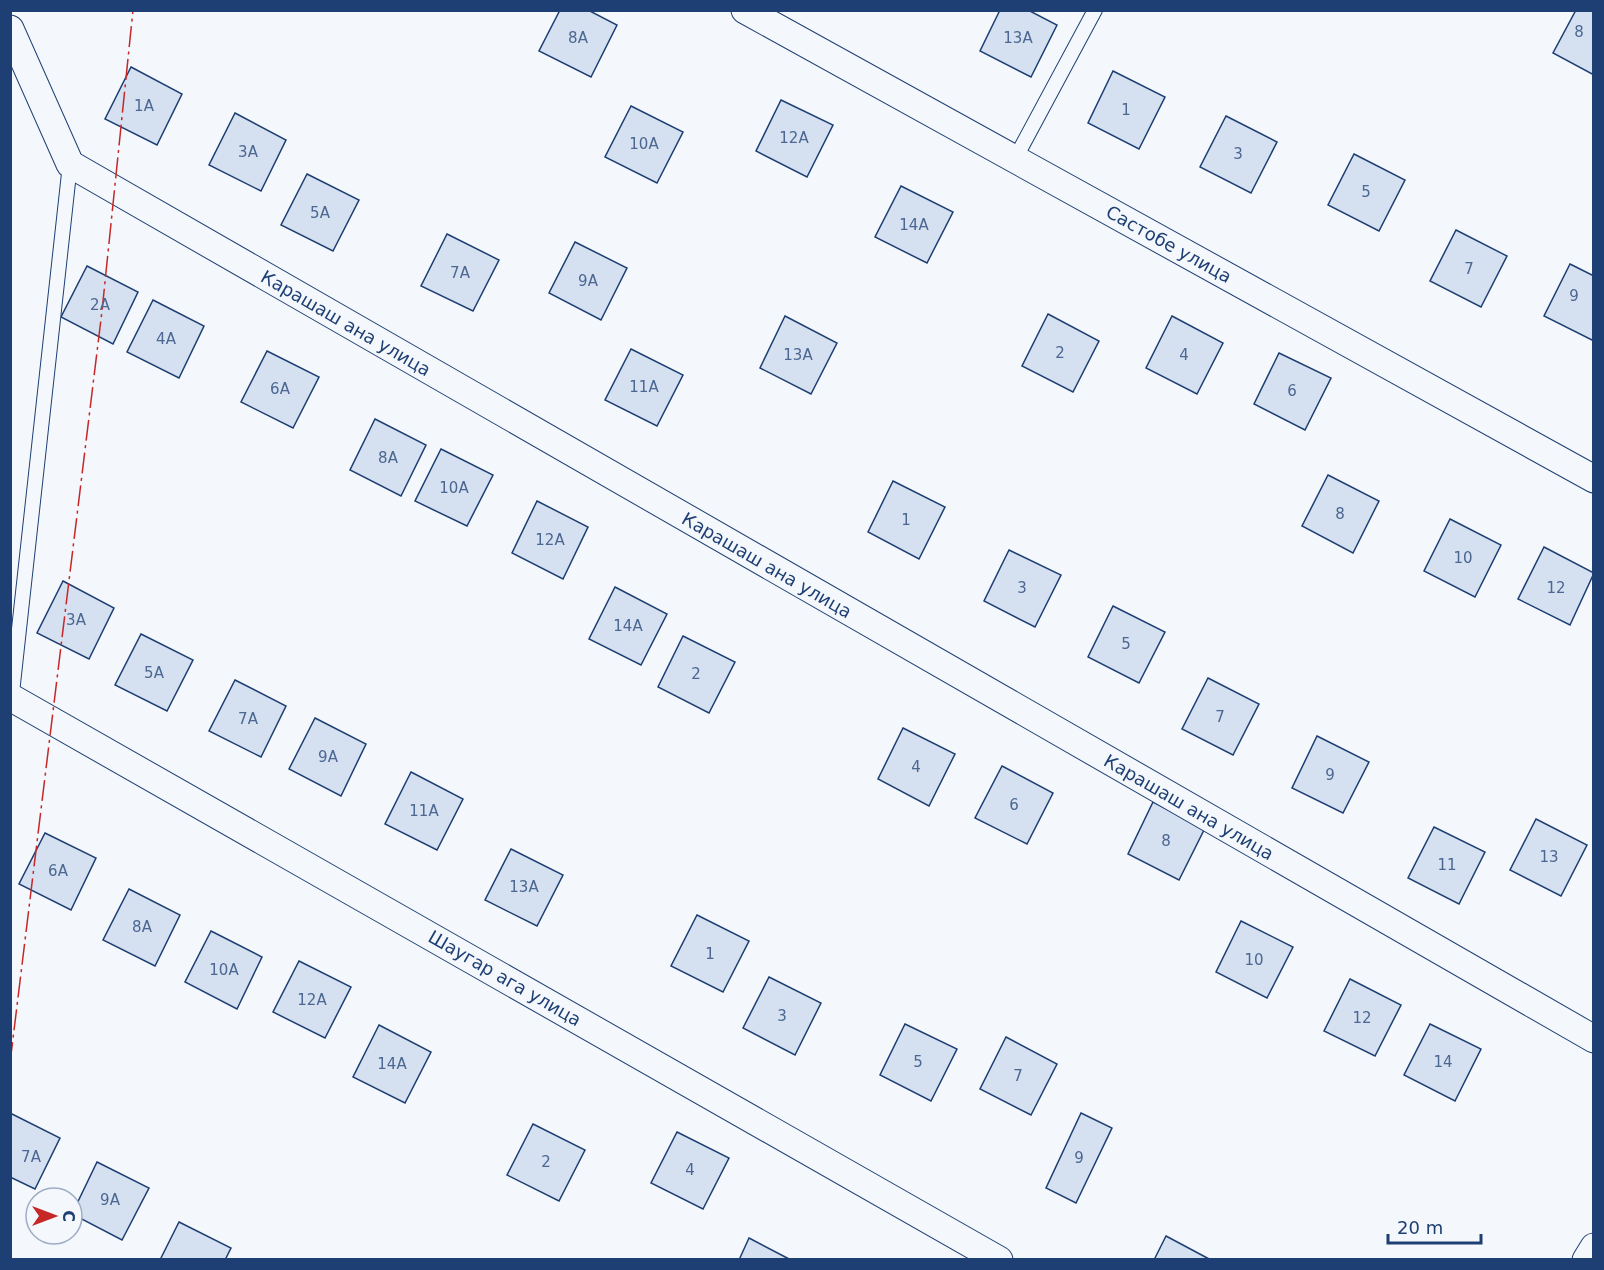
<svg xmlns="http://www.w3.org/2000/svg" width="1604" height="1270" font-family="'DejaVu Sans',sans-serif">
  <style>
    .building { fill: #d5e0f0; stroke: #1d3f73; stroke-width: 1.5 }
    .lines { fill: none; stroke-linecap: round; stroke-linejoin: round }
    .lane-casing { stroke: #1d3f73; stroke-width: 16 }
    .street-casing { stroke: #1d3f73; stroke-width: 29 }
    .lane { stroke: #f4f7fb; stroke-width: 14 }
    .street { stroke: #f4f7fb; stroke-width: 27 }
    .power { stroke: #c62828; stroke-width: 1.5; stroke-dasharray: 21 4.5 3 4.5; stroke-linecap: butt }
    .labels { text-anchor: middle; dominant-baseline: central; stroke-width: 4.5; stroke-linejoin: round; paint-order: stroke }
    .number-label { font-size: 15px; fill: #4b6792 }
    .street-label { font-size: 18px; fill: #1d3f73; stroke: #f4f7fb }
  </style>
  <rect width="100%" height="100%" fill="#f4f7fb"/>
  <!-- building -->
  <g class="building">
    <path d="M560 10H588L617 25 591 77 539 51Z"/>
    <path d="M1000 10H1028L1057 25 1031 77 980 51Z"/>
    <path d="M1576 10H1594V75L1553 53Z"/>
    <path d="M131 67 182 94 157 145 105 119Z"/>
    <path d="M1113 71 1165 97 1139 149 1088 123Z"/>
    <path d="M781 100 833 125 807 177 756 151Z"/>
    <path d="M631 106 683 132 657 183 605 157Z"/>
    <path d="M235 113 286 140 261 191 209 165Z"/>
    <path d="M1226 116 1277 142 1251 193 1200 167Z"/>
    <path d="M1354 154 1405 180 1379 231 1328 205Z"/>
    <path d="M307 174 359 200 333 251 281 225Z"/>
    <path d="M901 186 953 212 927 263 875 237Z"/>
    <path d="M1456 230 1507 256 1481 307 1430 281Z"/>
    <path d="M447 234 499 260 473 311 421 286Z"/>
    <path d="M575 242 627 268 601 320 549 293Z"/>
    <path d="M1570 264 1594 276V341L1544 316Z"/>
    <path d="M87 266 138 292 113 344 61 317Z"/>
    <path d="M153 300 204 326 179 378 127 352Z"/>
    <path d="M1048 314 1099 341 1073 392 1022 366Z"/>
    <path d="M785 316 837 343 811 394 760 368Z"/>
    <path d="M1172 316 1223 343 1197 394 1146 368Z"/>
    <path d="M631 349 683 375 657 426 605 400Z"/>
    <path d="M267 351 319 377 293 428 241 402Z"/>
    <path d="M1279 353 1331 378 1305 430 1254 404Z"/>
    <path d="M375 419 426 445 401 496 350 470Z"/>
    <path d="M441 449 493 475 467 526 415 501Z"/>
    <path d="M1328 475 1379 501 1353 553 1302 526Z"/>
    <path d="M893 481 945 507 919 559 868 532Z"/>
    <path d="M537 501 588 527 563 579 512 553Z"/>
    <path d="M1450 519 1501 545 1475 597 1424 571Z"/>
    <path d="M1544 547 1594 573 1570 625 1518 599Z"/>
    <path d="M1009 550 1061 575 1035 627 984 601Z"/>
    <path d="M63 581 114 608 89 659 37 633Z"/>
    <path d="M615 587 667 614 641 665 589 639Z"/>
    <path d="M1113 606 1165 632 1139 683 1088 657Z"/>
    <path d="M141 634 193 660 167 711 115 685Z"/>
    <path d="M683 636 735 662 709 713 658 687Z"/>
    <path d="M1208 678 1259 704 1233 755 1182 729Z"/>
    <path d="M235 680 286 706 261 757 209 731Z"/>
    <path d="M315 718 366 744 341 796 289 769Z"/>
    <path d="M903 728 955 754 929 806 878 779Z"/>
    <path d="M1317 736 1369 762 1343 813 1292 788Z"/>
    <path d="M1002 766 1053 793 1027 844 975 818Z"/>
    <path d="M411 772 463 799 437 850 385 824Z"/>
    <path d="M1153 802 1205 828 1179 880 1128 854Z"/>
    <path d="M1536 819 1587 845 1561 896 1510 870Z"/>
    <path d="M1434 827 1485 852 1459 904 1408 878Z"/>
    <path d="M45 833 96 858 71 910 19 884Z"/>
    <path d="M511 849 563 875 537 926 485 900Z"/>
    <path d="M129 889 180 915 155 966 103 940Z"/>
    <path d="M697 915 749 941 723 992 671 966Z"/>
    <path d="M1241 921 1293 947 1267 998 1216 972Z"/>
    <path d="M211 931 262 957 237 1009 185 982Z"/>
    <path d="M299 961 351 987 325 1038 273 1012Z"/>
    <path d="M769 977 821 1003 795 1055 743 1028Z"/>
    <path d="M1350 979 1401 1005 1375 1056 1324 1031Z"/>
    <path d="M905 1024 957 1049 931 1101 880 1075Z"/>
    <path d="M1430 1024 1481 1049 1455 1101 1404 1075Z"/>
    <path d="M379 1025 431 1052 405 1103 353 1077Z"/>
    <path d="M1006 1037 1057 1064 1031 1115 980 1089Z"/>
    <path d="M10 1113 60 1138 35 1189 10 1177Z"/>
    <path d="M1081 1113 1112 1128 1076 1203 1046 1188Z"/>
    <path d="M533 1124 585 1150 559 1201 507 1175Z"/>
    <path d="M677 1132 729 1158 703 1209 651 1183Z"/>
    <path d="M97 1162 149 1188 122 1240 72 1214Z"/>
    <path d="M179 1222 231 1248 225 1260H160Z"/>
    <path d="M1166 1236 1211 1260H1154Z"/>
    <path d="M749 1238 791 1260H739Z"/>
  </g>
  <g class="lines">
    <!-- lane casing -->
    <g class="lane-casing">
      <g id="lane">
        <path d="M1015 159 1095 10"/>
        <path d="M11 702 70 164"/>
      </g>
    </g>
    <!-- street casing -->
    <g class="street-casing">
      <g id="street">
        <path d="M745 10 1594 479"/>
        <path d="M10 29 70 164 1594 1039"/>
        <path d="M10 697 999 1260"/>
        <path d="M1586 1260 1594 1247"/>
      </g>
    </g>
    <!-- lane -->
    <use href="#lane" class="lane"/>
    <!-- street -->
    <use href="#street" class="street"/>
    <!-- power -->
    <path class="power" d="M10 1063 102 311 133 10"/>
  </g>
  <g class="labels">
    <!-- number labels -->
    <g class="number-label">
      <text x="1579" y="32">8</text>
      <text x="578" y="38">8А</text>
      <text x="1018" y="38">13A</text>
      <text x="144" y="106">1А</text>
      <text x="1126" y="110">1</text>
      <text x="794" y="138">12А</text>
      <text x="644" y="144">10А</text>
      <text x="248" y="152">3А</text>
      <text x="1238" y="154">3</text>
      <text x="1366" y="192">5</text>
      <text x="320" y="213">5А</text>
      <text x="914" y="225">14А</text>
      <text x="1469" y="269">7</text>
      <text x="460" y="273">7А</text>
      <text x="588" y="281">9А</text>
      <text x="1574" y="296">9</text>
      <text x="100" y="305">2А</text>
      <text x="166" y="339">4А</text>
      <text x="1060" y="353">2</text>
      <text x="798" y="355">13А</text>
      <text x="1184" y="355">4</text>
      <text x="644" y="387">11А</text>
      <text x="280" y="389">6А</text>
      <text x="1292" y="391">6</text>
      <text x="388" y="458">8А</text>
      <text x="454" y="488">10А</text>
      <text x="1340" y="514">8</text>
      <text x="906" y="520">1</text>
      <text x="550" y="540">12А</text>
      <text x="1463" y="558">10</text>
      <text x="1022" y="588">3</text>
      <text x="1556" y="588">12</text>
      <text x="76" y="620">3А</text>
      <text x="628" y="626">14А</text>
      <text x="1126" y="644">5</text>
      <text x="154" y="673">5А</text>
      <text x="696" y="674">2</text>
      <text x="1220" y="717">7</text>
      <text x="248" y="719">7А</text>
      <text x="328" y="757">9А</text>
      <text x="916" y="767">4</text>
      <text x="1330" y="775">9</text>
      <text x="1014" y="805">6</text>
      <text x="424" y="811">11А</text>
      <text x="1166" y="841">8</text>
      <text x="1549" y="857">13</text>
      <text x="1447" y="865">11</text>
      <text x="58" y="871">6А</text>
      <text x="524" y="887">13А</text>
      <text x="142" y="927">8А</text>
      <text x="710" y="954">1</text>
      <text x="1254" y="960">10</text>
      <text x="224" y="970">10А</text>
      <text x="312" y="1000">12А</text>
      <text x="782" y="1016">3</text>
      <text x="1362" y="1018">12</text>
      <text x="918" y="1062">5</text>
      <text x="1443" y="1062">14</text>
      <text x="392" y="1064">14А</text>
      <text x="1018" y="1076">7</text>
      <text x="31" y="1157">7A</text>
      <text x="1079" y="1158">9</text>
      <text x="546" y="1162">2</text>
      <text x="690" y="1170">4</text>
      <text x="110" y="1200">9A</text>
    </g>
    <!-- street labels -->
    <g class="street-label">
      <text transform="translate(1169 244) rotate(29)">Састобе улица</text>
      <text transform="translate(346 323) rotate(30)">Карашаш ана улица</text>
      <text transform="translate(767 565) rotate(30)">Карашаш ана улица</text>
      <text transform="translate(1189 807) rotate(30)">Карашаш ана улица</text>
      <text transform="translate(505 978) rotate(30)">Шаугар ага улица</text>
    </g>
  </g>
  <!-- border -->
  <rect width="1604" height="1270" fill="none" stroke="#1d3f73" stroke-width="24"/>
  <!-- north arrow -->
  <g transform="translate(54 1216) rotate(90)"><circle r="28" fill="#f4f7fb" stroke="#9eadc5" stroke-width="1.5"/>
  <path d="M0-4.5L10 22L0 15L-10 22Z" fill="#c62828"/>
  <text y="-9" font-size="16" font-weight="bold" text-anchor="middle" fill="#1d3f73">С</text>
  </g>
  <!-- scale -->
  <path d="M1388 1234v9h93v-9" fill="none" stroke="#1d3f73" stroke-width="3"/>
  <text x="1397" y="1234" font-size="18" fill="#1d3f73" stroke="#f4f7fb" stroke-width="4.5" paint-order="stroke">20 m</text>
</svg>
